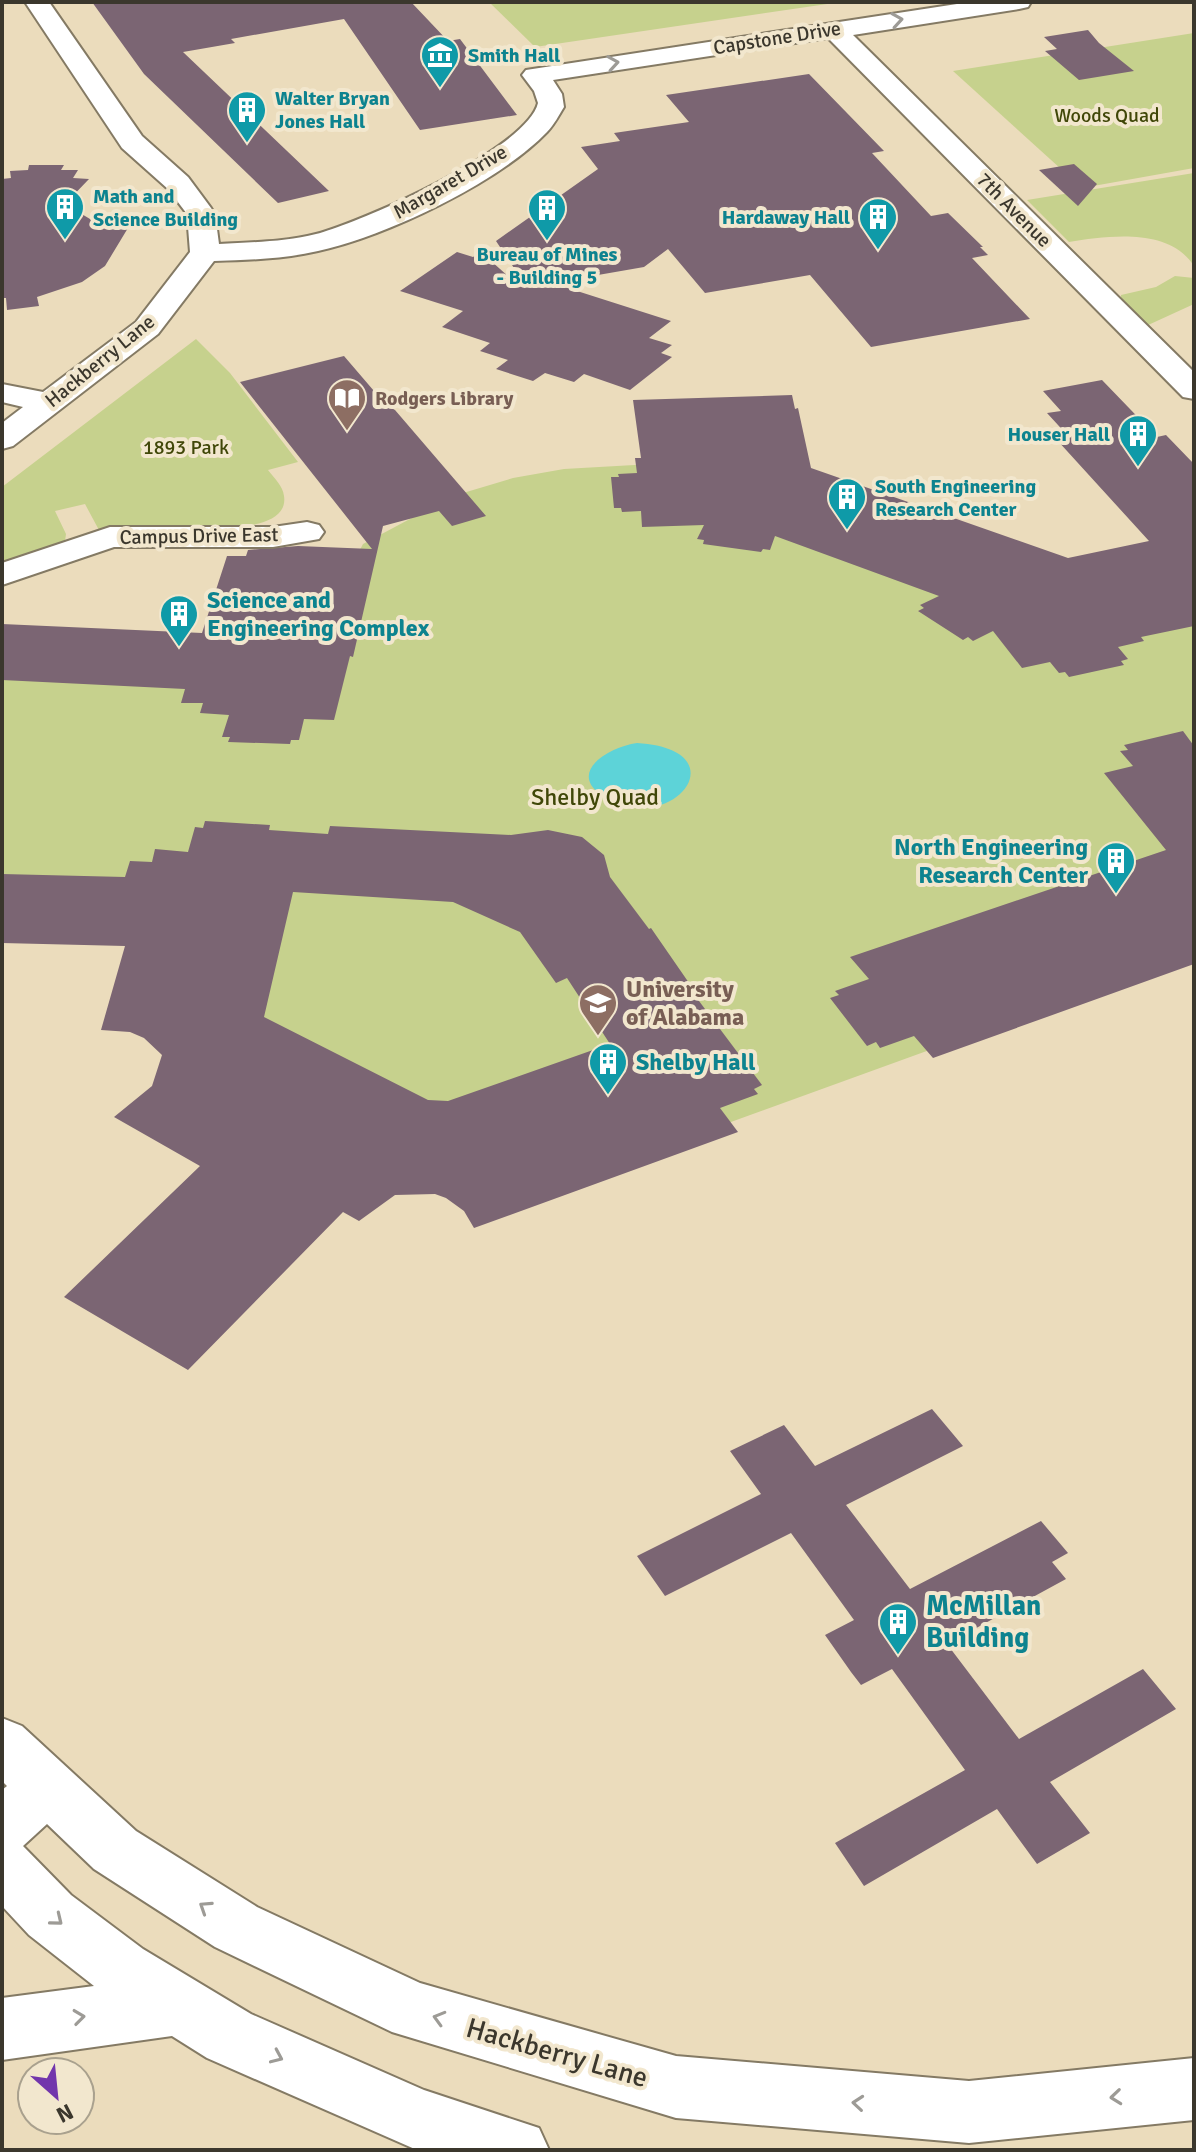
<svg xmlns="http://www.w3.org/2000/svg" width="1196" height="2152" font-family="Signika,sans-serif">
  <style>
    .built { fill: #ebdcbc; fill-rule: evenodd }
    .green { fill: #c6d18d }
    .water { fill: #5dd3d8 }
    .building { fill: #7b6573; fill-rule: evenodd }
    .lines { fill: none; stroke-linecap: round; stroke-linejoin: round }
    .minor-casing { stroke: #847a64; stroke-width: 4 }
    .minor { fill: #fff; fill-rule: evenodd }
    .oneway { stroke: #9d9b96 }
    .labels { text-anchor: middle; dominant-baseline: central; stroke-width: 8; stroke-linejoin: round; paint-order: stroke }
    .far-street-label { font-size: 20px; fill: #3b372d; stroke: #f2e7ce }
    .far-culture-label { font-size: 20px; font-weight: bold; fill: #0d838f; stroke: #f2e7ce; text-anchor: start }
    .far-park-label { font-size: 20px; fill: #404708; stroke: #f2e7ce }
    .far-education-label { font-size: 20px; font-weight: bold; fill: #785e54; stroke: #f2e7ce; text-anchor: start }
    .culture-label { font-size: 24px; font-weight: bold; fill: #0d838f; stroke: #f2e7ce; text-anchor: start }
    .park-label { font-size: 24px; fill: #404708; stroke: #f2e7ce }
    .education-label { font-size: 24px; font-weight: bold; fill: #785e54; stroke: #f2e7ce; text-anchor: start }
    .near-culture-label { font-size: 28px; font-weight: bold; fill: #0d838f; stroke: #f2e7ce; text-anchor: start }
    .near-street-label { font-size: 28px; fill: #3b372d; stroke: #f2e7ce }
  </style>
  <rect width="100%" height="100%" fill="#f2e7ce"/>
  <!-- built -->
  <path class="built" d="M2 2H1194V2150H2ZM32 2072H80V2120H32Z"/>
  <!-- green -->
  <g class="green">
    <path d="M489 2H841L535 47Z"/>
    <path d="M1194 33V168L1082 188 953 71Z"/>
    <path d="M1194 173V266C1169 227 1108 236 1069 242L1027 200Z"/>
    <path d="M1175 276 1194 278V304L1146 326 1121 300V295L1156 287Z"/>
    <path d="M196 339 230 373 298 462 268 470C274 478 283 486 284 496 291 540 179 526 156 527 138 528 119 530 100 532L85 504 55 511 66 534 65 541 2 567V487Z"/>
    <path d="M652 464 1194 600V859L935 1048 496 1207 448 1179 358 1201 210 940 2 928V656L300 665 363 544 453 496 513 478 564 469Z"/>
  </g>
  <!-- water -->
  <path class="water" d="M637 743C739 749 676 835 608 799 563 775 607 747 637 743Z"/>
  <!-- building -->
  <g class="building">
    <path d="M92 2H411L448 41 460 39 517 115 420 130 344 19 231 39 235 43 183 52 329 191 278 203 144 74Z"/>
    <path d="M1088 30 1099 43 1134 71 1079 80 1045 51 1057 49 1044 37Z"/>
    <path d="M809 74 884 151 872 153 931 216 948 213 983 247H980L988 255 972 258 1030 319 871 347 810 275 705 293 668 249 644 267 552 283 671 321 649 338 672 345 661 353 672 357 630 390 584 374 574 382 545 373 533 381 496 369 508 360 480 351 490 343 442 327 463 311 400 291 457 252 473 257 481 252 509 277 516 271 496 241 598 169 581 147 620 141 614 133 689 122 666 95Z"/>
    <path d="M1074 164 1097 184 1078 206 1039 170Z"/>
    <path d="M29 165H64L61 170H78L73 178 89 179 65 204 105 228 131 223 105 266 82 282 37 297 39 306 7 310 6 298H2V179L11 178 10 171 28 170Z"/>
    <path d="M344 356 386 405 395 410 486 516 452 526 439 511 383 526 353 657 350 656 334 720 304 719 299 740H291L290 744 228 742 230 737H222L229 715 200 713 203 703H181L185 689 2 680V624L202 633 227 556H246L248 550 298 546 372 549 240 382Z"/>
    <path d="M1102 380 1157 437 1166 435 1194 464V626L1141 637 1144 641 1118 647 1128 659 1121 661 1124 665 1069 677 1065 672 1059 673 1050 662 1022 668 993 631 973 641 968 637 963 640 918 611 924 608 920 605 939 596 775 536 770 550 763 549 761 552 703 544 704 540 697 539 704 525 642 527 641 511 622 512 621 508H614L611 477H619L618 474 637 473 635 458H641L633 400 792 395 795 409 798 408 811 468 1068 558 1149 541 1057 440 1069 437 1047 413 1061 411 1043 391Z"/>
    <path d="M1183 731 1194 746V964L933 1058 914 1036 880 1048 876 1042 867 1046 830 998 839 995 835 991 869 979 850 957 1166 850 1104 773 1133 766 1120 751 1128 750 1124 745Z"/>
    <path d="M205 821 270 825 269 830 328 834 330 826 511 835 548 830 582 837 604 855 610 877 649 929 651 928 698 996 696 997 762 1085 754 1089 758 1094 720 1108 738 1132 474 1228 464 1211 446 1198 435 1194 395 1195 359 1221 343 1212 188 1370 64 1297 200 1166 114 1117 152 1086 162 1055 144 1038 130 1032 101 1030 125 946 2 943V874L125 877 130 861 152 862 155 849 188 852 195 827 203 828ZM293 892 453 902 520 932 556 983 567 978 610 1044 448 1101 428 1100 264 1017Z"/>
    <path d="M932 1409 963 1446 846 1505 910 1589 1041 1521 1068 1553 1052 1562 1066 1579 947 1644 1019 1739 1143 1669 1176 1709 1050 1782 1090 1833 1037 1864 997 1809 864 1886 835 1843 965 1770 892 1669 861 1685 851 1672 825 1635 854 1620 791 1533 665 1596 637 1556 761 1494 730 1451 784 1425 815 1466Z"/>
  </g>
  <g class="lines">
    <!-- minor casing -->
    <g class="minor-casing">
      <g id="minor">
        <path d="M25 2H49L142 136 188 177 211 208 215 214 219 244C251 242 285 242 316 234 362 222 527 149 538 103L534 91 522 75 526 70 970 2H1031L1028 7 1019 9 853 35 1194 372V399L1183 397 828 38 553 80 562 94 564 107C559 115 554 125 547 132 498 183 386 236 318 251 284 259 249 260 214 261L158 334 13 446 2 449V423L23 407 2 402V384L43 392 136 322 190 252 187 214 168 189 122 148Z"/>
        <path d="M307 522 319 525 324 532 319 539 273 547H114L2 585V563L110 527H273Z"/>
        <path d="M2 1718 22 1726 136 1831 257 1907 420 1983 595 2033 676 2056 969 2081 1194 2058V2120L969 2143 676 2118 392 2032 215 1947 94 1869 47 1824 23 1846 71 1895 143 1949 251 2014 424 2090 539 2128 549 2150H417L207 2058 172 2036 2 2060V1998L94 1986 29 1935 2 1906V1790L7 1786 2 1781Z"/>
      </g>
    </g>
    <!-- minor -->
    <use href="#minor" class="minor"/>
  </g>
  <!-- one-way arrows -->
  <defs><path id="oneway-chevron" d="M-2-3.5L2.5 0L-2 3.5" fill="none" stroke-width="1.6" stroke-linecap="round" stroke-linejoin="round" transform="scale(2)"/></defs>
  <g class="oneway">
    <use href="#oneway-chevron" transform="translate(897 20) rotate(-9)"/>
    <use href="#oneway-chevron" transform="translate(613 63) rotate(-9)"/>
    <use href="#oneway-chevron" transform="translate(205 1907) rotate(-147)"/>
    <use href="#oneway-chevron" transform="translate(57 1920) rotate(39)"/>
    <use href="#oneway-chevron" transform="translate(79 2017) rotate(-7)"/>
    <use href="#oneway-chevron" transform="translate(439 2018) rotate(-164)"/>
    <use href="#oneway-chevron" transform="translate(277 2057) rotate(24)"/>
    <use href="#oneway-chevron" transform="translate(1116 2097) rotate(174)"/>
    <use href="#oneway-chevron" transform="translate(858 2103) rotate(-175)"/>
  </g>
  <!-- icons -->
  <defs>
    <g id="museum-pin" transform="scale(2)"><path d="M0 17L-7.5 6A9.5 9.5 0 1 1 7.5 6Z" fill="#0f9aa8" stroke="#f2e7ce"/><path d="M0-6L6-3V-2H-6V-3ZM-5-1h2V3h-2ZM-1-1h2V3h-2ZM3-1h2V3H3ZM-6 4H6V6H-6Z" fill="#fff"/></g>
    <g id="building-pin" transform="scale(2)"><path d="M0 17L-7.5 6A9.5 9.5 0 1 1 7.5 6Z" fill="#0f9aa8" stroke="#f2e7ce"/><path d="M-4-6H4V6H1V3H-1V6H-4ZM-2.5-4.3h1.7v1.8h-1.7ZM.8-4.3h1.7v1.8H.8ZM-2.5-1h1.7V.8h-1.7ZM.8-1h1.7V.8H.8Z" fill="#fff"/></g>
    <g id="library-pin" transform="scale(2)"><path d="M0 17L-7.5 6A9.5 9.5 0 1 1 7.5 6Z" fill="#8d6e63" stroke="#f2e7ce"/><path d="M-6-4Q-3-5.5-.7-3.5V5Q-3 3-6 4ZM6-4Q3-5.5 .7-3.5V5Q3 3 6 4Z" fill="#fff"/></g>
    <g id="university-pin" transform="scale(2)"><path d="M0 17L-7.5 6A9.5 9.5 0 1 1 7.5 6Z" fill="#8d6e63" stroke="#f2e7ce"/><path d="M0-5L7-2L0 1L-7-2ZM-4 1L0 2.5L4 1V4Q0 6-4 4Z" fill="#fff"/></g>
  </defs>
  <g fill-rule="evenodd">
    <use href="#museum-pin" x="440" y="55"/>
    <use href="#building-pin" x="247" y="110"/>
    <use href="#building-pin" x="65" y="207"/>
    <use href="#building-pin" x="547" y="208"/>
    <use href="#building-pin" x="878" y="217"/>
    <use href="#library-pin" x="347" y="398"/>
    <use href="#building-pin" x="1138" y="434"/>
    <use href="#building-pin" x="847" y="497"/>
    <use href="#building-pin" x="179" y="614"/>
    <use href="#building-pin" x="1116" y="861"/>
    <use href="#university-pin" x="598" y="1003"/>
    <use href="#building-pin" x="608" y="1062"/>
    <use href="#building-pin" x="898" y="1622"/>
  </g>
  <g class="labels">
    <!-- far-street labels -->
    <g class="far-street-label">
      <text transform="translate(777 38) rotate(-9)">Capstone Drive</text>
      <text transform="translate(450 182) rotate(-30)">Margaret Drive</text>
      <text transform="translate(1014 210) rotate(45)">7th Avenue</text>
      <text transform="translate(100 361) rotate(-39)">Hackberry Lane</text>
      <text transform="translate(199 536) rotate(-1)">Campus Drive East</text>
    </g>
    <!-- far-culture labels -->
    <g class="far-culture-label">
      <text x="468" y="55">Smith Hall</text>
      <text x="275" y="98">Walter Bryan<tspan x="275" dy="23">Jones Hall</tspan></text>
      <text x="93" y="196">Math and<tspan x="93" dy="23">Science Building</tspan></text>
      <text x="850" y="217" text-anchor="end">Hardaway Hall</text>
      <text x="547" y="254" text-anchor="middle">Bureau of Mines<tspan x="547" dy="23">- Building 5</tspan></text>
      <text x="1110" y="434" text-anchor="end">Houser Hall</text>
      <text x="875" y="486">South Engineering<tspan x="875" dy="23">Research Center</tspan></text>
    </g>
    <!-- far-park labels -->
    <g class="far-park-label">
      <text x="1107" y="115">Woods Quad</text>
      <text x="186" y="447">1893 Park</text>
    </g>
    <!-- far-education labels -->
    <g class="far-education-label">
      <text x="375" y="398">Rodgers Library</text>
    </g>
    <!-- culture labels -->
    <g class="culture-label">
      <text x="207" y="600">Science and<tspan x="207" dy="28">Engineering Complex</tspan></text>
      <text x="1088" y="847" text-anchor="end">North Engineering<tspan x="1088" dy="28">Research Center</tspan></text>
      <text x="636" y="1062">Shelby Hall</text>
    </g>
    <!-- park labels -->
    <g class="park-label">
      <text x="595" y="797">Shelby Quad</text>
    </g>
    <!-- education labels -->
    <g class="education-label">
      <text x="626" y="989">University<tspan x="626" dy="28">of Alabama</tspan></text>
    </g>
    <!-- near-culture labels -->
    <g class="near-culture-label">
      <text x="926" y="1606">McMillan<tspan x="926" dy="32">Building</tspan></text>
    </g>
    <!-- near-street labels -->
    <g class="near-street-label">
      <text transform="translate(557 2053) rotate(16)">Hackberry Lane</text>
    </g>
  </g>
  <!-- border -->
  <rect width="1196" height="2152" fill="none" stroke="#3b372d" stroke-width="8"/>
  <!-- north arrow -->
  <g transform="translate(56 2096) rotate(153)"><circle r="38" fill="#f2e7ce" stroke="#a9a18e" stroke-width="2"/>
  <path d="M0-6L14 30L0 20L-14 30Z" fill="#7236ac"/>
  <text y="-12" font-size="22" font-weight="bold" text-anchor="middle" fill="#3b372d">N</text>
  </g>
</svg>
